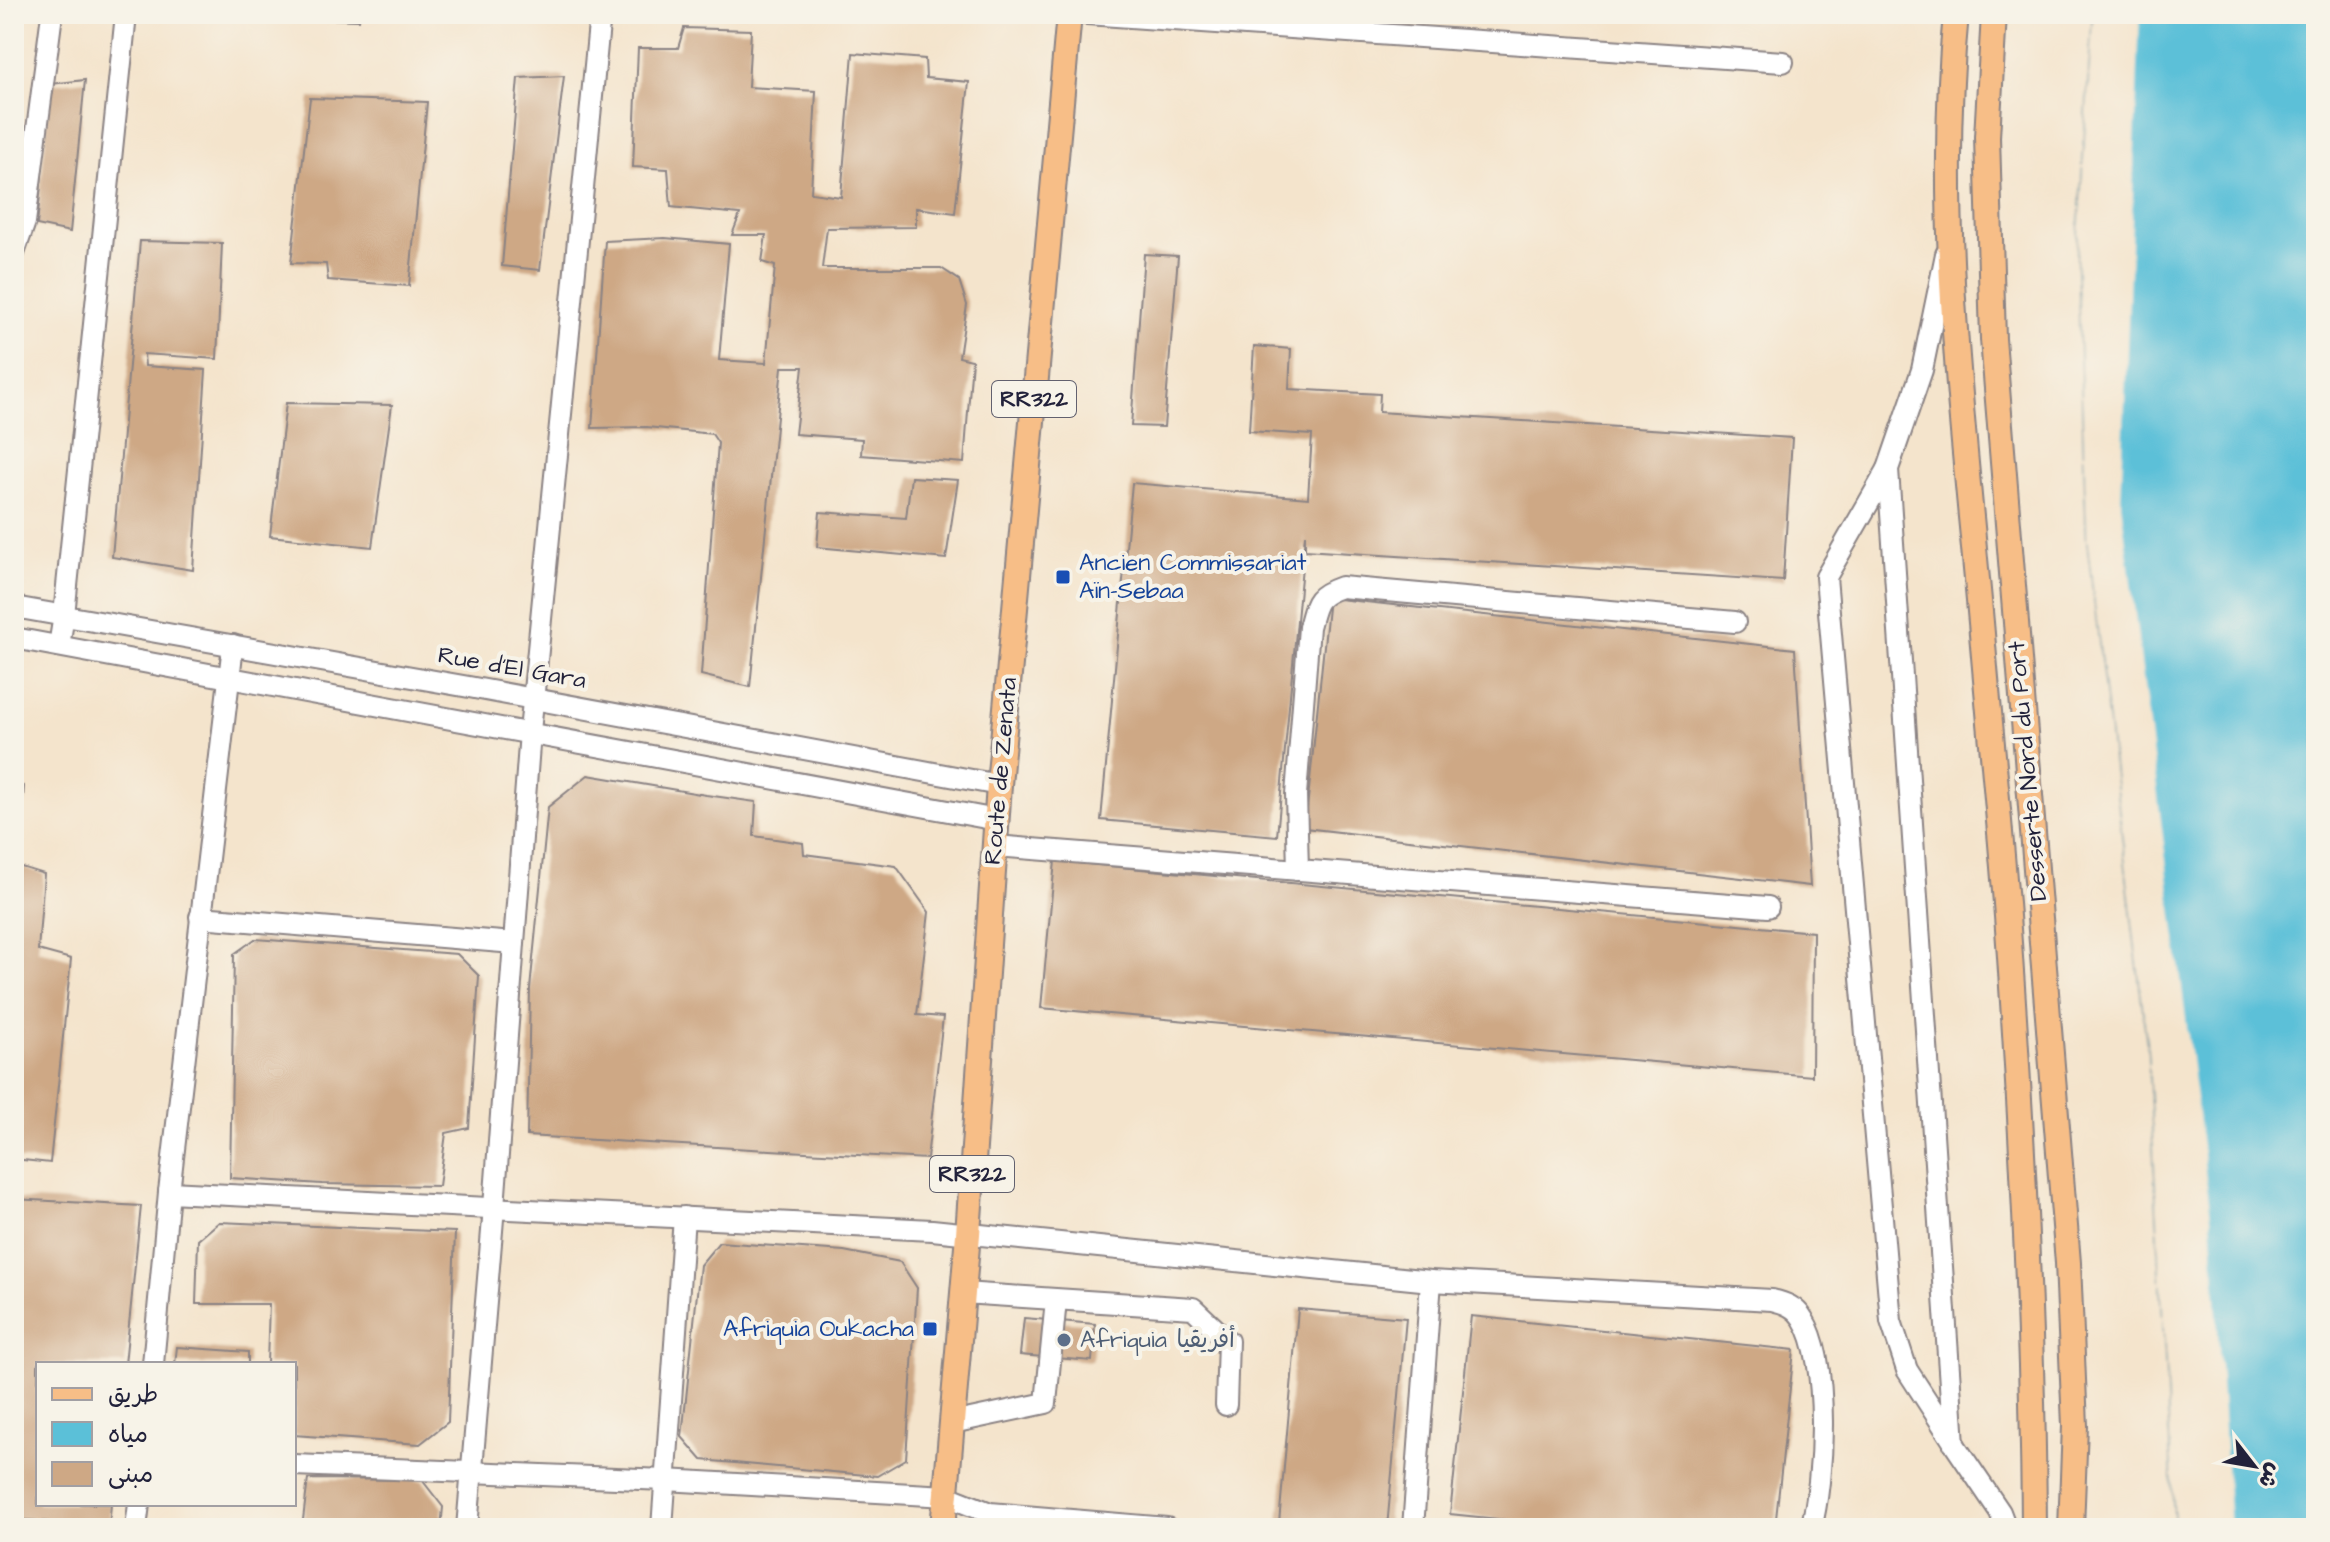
<svg xmlns="http://www.w3.org/2000/svg" width="2330" height="1542" font-family="'Architects Daughter','Playpen Sans Arabic',sans-serif">
  <style>
    .water { fill: #5bc0d8; stroke: #3e718a; stroke-width: 2 }
    .pier { fill: #f4e4cc }
    .building { fill: #cea885 }
    .lines { fill: none; stroke-linecap: round; stroke-linejoin: round }
    .minor-casing { stroke: #8b8384; stroke-width: 24 }
    .major-casing { stroke: #8b8384; stroke-width: 28 }
    .minor { stroke: #fff; stroke-width: 20 }
    .major { stroke: #f7be87; stroke-width: 24 }
    .transit-dot { fill: #1a4fb4; stroke: #f7f3e8; stroke-width: 3 }
    .service-dot { fill: #5c6f8a; stroke: #f7f3e8; stroke-width: 3 }
    .labels { text-anchor: middle; dominant-baseline: central; stroke-width: 8; stroke-linejoin: round; paint-order: stroke }
    .shield { fill: #f7f3e8; stroke: #62616f; stroke-width: 2 }
    .shield-label { font-size: 22px; font-weight: bold; fill: #22223b }
    .transit-label { font-size: 24px; fill: #164399; stroke: #f7f3e8; text-anchor: start }
    .street-label { font-size: 24px; fill: #22223b; stroke: #f7f3e8 }
    .service-label { font-size: 24px; fill: #4e5e75; stroke: #f7f3e8; text-anchor: start }
  </style>
  <rect width="100%" height="100%" fill="#f7f3e8"/>
  <filter id="ink" filterUnits="userSpaceOnUse"><feTurbulence type="fractalNoise" baseFrequency=".0125" numOctaves="2"/><feDisplacementMap in="SourceGraphic" scale="16" xChannelSelector="R" yChannelSelector="G"/><feConvolveMatrix kernelMatrix="1 2 1 2 8 2 1 2 1" color-interpolation-filters="sRGB"/></filter>
  <filter id="wash" filterUnits="userSpaceOnUse"><feTurbulence type="fractalNoise" baseFrequency=".006" numOctaves="4" result="noise"/><feDisplacementMap in="SourceGraphic" scale="32" xChannelSelector="R" yChannelSelector="G"/><feGaussianBlur stdDeviation="1.8" result="paint"/><feColorMatrix in="noise" values="0 0 0 0 0 0 0 0 0 0 0 0 0 0 0 0 0 1.4 0 .05"/><feComposite in="paint" operator="in"/></filter>
  <g filter="url(#wash)">
    <rect width="100%" height="100%" fill="#f4e4cc"/>
    <!-- water -->
    <path class="water" d="M2093 14H2316V1528H2175L2148 1051 2087 539 2077 258Z"/>
    <!-- pier -->
    <path class="pier" d="M2093 14H2140L2121 503 2211 1217 2230 1528H2175L2148 1051 2087 539 2077 258Z"/>
    <g id="blocks">
      <!-- building -->
      <g class="building">
        <path d="M258 14H360L359 20 258 17Z"/>
        <path d="M684 28 751 30 748 87 816 91 811 193 841 197 853 53 925 59 926 78 969 82 955 213 916 208V227L827 228 822 268H941L959 280 967 305 959 357 972 360 964 463 861 455 862 439 795 434 803 367H782L750 687 701 675 718 443 712 434 647 427 592 428 605 241 665 238 729 244 719 360 766 363 775 266 762 262 766 235H732L740 214 671 207 668 169 633 167 638 48H678Z"/>
        <path d="M564 76 540 270 502 266 518 78Z"/>
        <path d="M85 80 70 232 37 225 51 84Z"/>
        <path d="M310 98 427 102 409 286 328 280 326 264 291 263Z"/>
        <path d="M140 241 222 243 217 359 144 354 145 366 206 370 193 570 112 557Z"/>
        <path d="M1144 254 1178 256 1164 427 1131 426Z"/>
        <path d="M1254 346 1291 349 1289 389 1380 394 1379 412 1792 438 1783 581 1305 550V534L1277 836 1101 820 1132 483 1308 498 1312 435 1249 431Z"/>
        <path d="M286 403 392 405 372 547 270 536Z"/>
        <path d="M911 477 958 480 946 559 817 547 820 512 906 518Z"/>
        <path d="M1329 598 1795 649 1810 886 1305 828Z"/>
        <path d="M588 775 706 795 756 802 754 836 803 843 804 854 896 866 929 912 917 1015 943 1017 927 1159 527 1136 530 989 548 807Z"/>
        <path d="M14 784 24 786 18 866 44 874 38 950 71 959 50 1163 14 1159Z"/>
        <path d="M1055 861 1813 932 1812 1076 1041 1008Z"/>
        <path d="M255 939 457 954 479 976 469 1128 446 1133 439 1186 322 1184 230 1178 234 954Z"/>
        <path d="M14 1199 141 1206 125 1364H38V1504H111L109 1527 14 1519Z"/>
        <path d="M219 1222 455 1232 448 1422 420 1444 294 1435V1364H267L269 1304H196L198 1240Z"/>
        <path d="M719 1242 844 1251 900 1262 917 1288 906 1459 877 1476 702 1460 682 1437 700 1265Z"/>
        <path d="M1298 1309 1406 1318 1387 1528H1338L1279 1523Z"/>
        <path d="M1471 1316 1794 1350 1775 1528H1587L1450 1514Z"/>
        <path d="M1024 1318 1095 1324 1092 1361 1020 1355Z"/>
        <path d="M177 1347 248 1352V1364H175Z"/>
        <path d="M308 1479 422 1480 443 1507 441 1528H302Z"/>
      </g>
    </g>
  </g>
  <g filter="url(#ink)">
    <use href="#blocks" fill-opacity="0" stroke="#8b8384" stroke-width="2"/>
    <g class="lines">
      <!-- minor casing -->
      <g class="minor-casing">
        <g id="minor">
          <path d="M1087 14 1783 62"/>
          <path d="M14 253 25 222 52 14"/>
          <path d="M1946 254 1922 370 1888 469 1954 1444 2000 1512 2006 1528"/>
          <path d="M1888 469 1826 577 1891 1321 1907 1370 1953 1441"/>
          <path d="M14 607 469 687 999 785"/>
          <path d="M14 638 997 820"/>
          <path d="M59 646 64 615 126 14"/>
          <path d="M995 846 1768 907"/>
          <path d="M1298 870 1296 795 1309 627C1316 602 1315 596 1341 587L1735 622"/>
          <path d="M200 917 514 943"/>
          <path d="M169 1192 932 1230 1431 1281 1772 1300C1785 1303 1796 1307 1803 1319 1830 1361 1824 1481 1811 1528"/>
          <path d="M963 1293 1193 1308 1228 1341 1226 1405"/>
          <path d="M153 1364 169 1192 233 645"/>
          <path d="M952 1423 1046 1403 1056 1300"/>
          <path d="M294 1465 665 1480 947 1496 990 1513 1167 1528"/>
          <path d="M136 1528 139 1504"/>
          <path d="M467 1528 494 1207 530 732 600 14"/>
          <path d="M662 1528 684 1217"/>
          <path d="M1413 1528 1431 1281"/>
        </g>
      </g>
      <!-- major casing -->
      <g class="major-casing">
        <g id="major">
          <path d="M1956 14C1935 223 1965 437 1983 645 1992 749 2003 853 2010 957 2023 1147 2033 1338 2034 1528"/>
          <path d="M1994 14 1987 137 1993 339 2068 1263 2075 1426 2071 1528"/>
          <path d="M943 1528 968 1234 999 785 1069 14"/>
        </g>
      </g>
      <!-- minor -->
      <use href="#minor" class="minor"/>
      <!-- major -->
      <use href="#major" class="major"/>
    </g>
  </g>
  <!-- markers -->
  <g class="transit-dot">
    <rect x="1055" y="569" width="16" height="16" rx="4"/>
    <rect x="922" y="1321" width="16" height="16" rx="4"/>
  </g>
  <circle class="service-dot" cx="1064" cy="1340" r="8"/>
  <g class="labels">
    <!-- shield labels -->
    <g class="shield">
      <rect x="992" y="381" width="84" height="36" rx="6"/>
      <rect x="930" y="1156" width="84" height="36" rx="6"/>
    </g>
    <g class="shield-label">
      <text x="1034" y="399">RR322</text>
      <text x="972" y="1174">RR322</text>
    </g>
    <!-- transit labels -->
    <g class="transit-label">
      <text x="1079" y="563">Ancien Commissariat<tspan x="1079" dy="28">Aïn-Sebaa</tspan></text>
      <text x="914" y="1329" text-anchor="end">Afriquia Oukacha</text>
    </g>
    <!-- street labels -->
    <g class="street-label">
      <text transform="translate(512 668) rotate(10)">Rue d'El Gara</text>
      <text transform="translate(1001 771) rotate(-85)">Route de Zenata</text>
      <text transform="translate(2028 771) rotate(-95)">Desserte Nord du Port</text>
    </g>
    <!-- service labels -->
    <g class="service-label">
      <text x="1080" y="1340">Afriquia أفريقيا</text>
    </g>
  </g>
  <!-- margin -->
  <rect width="2330" height="1542" fill="none" stroke="#f7f3e8" stroke-width="48"/>
  <!-- legend -->
  <rect x="36" y="1362" width="260" height="144" fill="#f7f3e8" stroke="#a29fa3" stroke-width="2"/>
  <rect x="52" y="1388" width="40" height="12" fill="#f7be87" stroke="#a29fa3" stroke-width="2"/>
  <text x="108" y="1402" font-size="24" fill="#22223b">طريق</text>
  <rect x="52" y="1422" width="40" height="24" fill="#5bc0d8" stroke="#a29fa3" stroke-width="2"/>
  <text x="108" y="1442" font-size="24" fill="#22223b">مياه</text>
  <rect x="52" y="1462" width="40" height="24" fill="#cea885" stroke="#a29fa3" stroke-width="2"/>
  <text x="108" y="1482" font-size="24" fill="#22223b">مبنى</text>
  <!-- north arrow -->
  <g transform="translate(2254 1466) rotate(121)" stroke="#f7f3e8" stroke-width="6" paint-order="stroke">
  <path d="M0-6L14 30L0 20L-14 30Z" fill="#22223b"/>
  <text y="-12" font-size="22" font-weight="bold" text-anchor="middle" fill="#22223b">ش</text>
  </g>
</svg>
